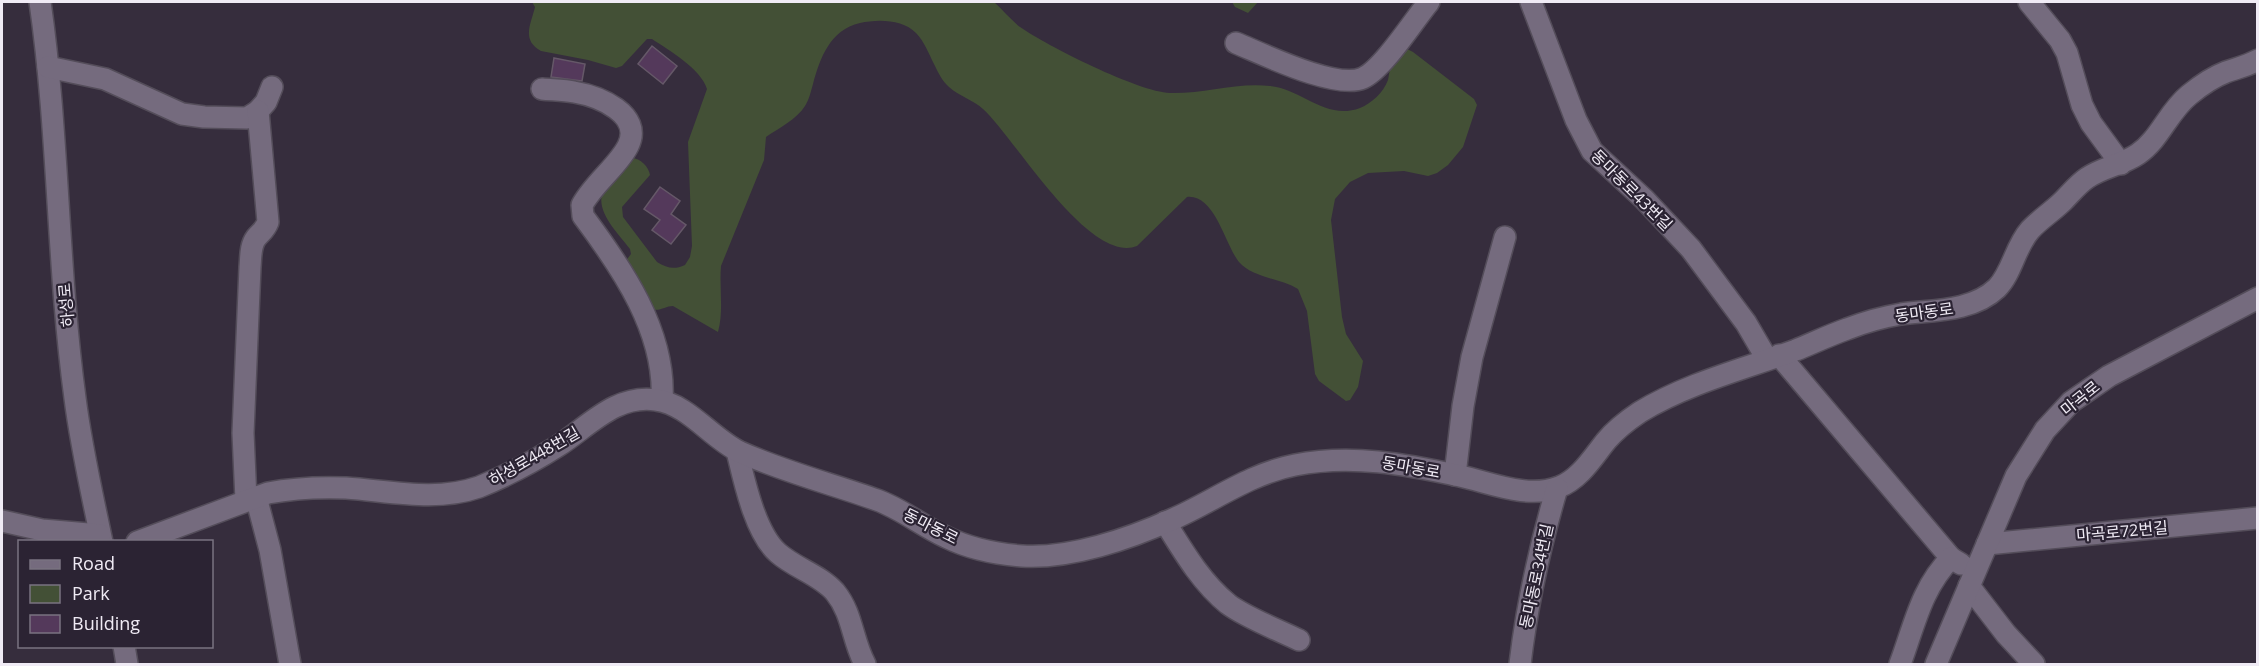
<svg xmlns="http://www.w3.org/2000/svg" width="2259" height="666" font-family="'Open Sans','Noto Sans KR',sans-serif">
  <style>
    .green { fill: #435036 }
    .building { fill: #54395b; stroke: #655868; stroke-width: 1.5 }
    .lines { fill: none; stroke-linecap: round; stroke-linejoin: round }
    .minor-casing { stroke: #544d5a; stroke-width: 24 }
    .minor { stroke: #756b7e; stroke-width: 21 }
    .labels { text-anchor: middle; dominant-baseline: central; stroke-width: 4.5; stroke-linejoin: round; paint-order: stroke }
    .street-label { font-size: 16px; fill: #f0ebf5; stroke: #2b2333 }
  </style>
  <rect width="100%" height="100%" fill="#362d3d"/>
  <!-- green -->
  <g class="green">
    <path d="M532 2H994C1003 10 1011 20 1020 27 1047 46 1139 92 1170 93 1203 94 1237 82 1270 86 1302 89 1326 121 1360 108 1372 103 1383 93 1388 80 1389 76 1389 71 1391 67 1395 60 1400 54 1405 48L1413 52 1474 99 1477 105 1463 147 1448 165 1437 173 1428 176 1404 171 1368 173 1350 182 1335 199 1331 220 1342 317 1346 334 1363 361 1358 387 1350 400 1346 401 1319 381 1315 374 1307 311 1298 289C1280 278 1253 278 1239 262 1225 245 1215 194 1187 197L1137 246C1089 265 1014 137 983 109 973 100 959 96 949 87 942 81 938 72 934 64 929 54 924 41 916 33 903 19 877 19 860 23 830 30 820 58 813 84 811 91 809 100 805 106 797 119 779 128 766 137L764 160 721 266C719 288 724 310 718 332L673 306C665 306 660 312 651 309L625 262 631 254 630 249C619 234 597 214 602 194L632 158C640 158 649 167 650 175L622 207 623 217 657 262C667 268 674 270 685 265L690 257 692 246 688 142 707 89C701 69 669 50 652 39H647L622 66 616 68 588 60 541 51C521 40 531 24 535 7Z"/>
    <path d="M1232 2H1258L1248 13 1235 7Z"/>
  </g>
  <!-- building -->
  <g class="building">
    <path d="M652 46 677 66 663 84 638 64Z"/>
    <path d="M554 58 585 64 582 81 551 77Z"/>
    <path d="M660 187 680 201 671 214 686 225 671 244 652 230 660 220 644 209Z"/>
  </g>
  <g class="lines">
    <!-- minor casing -->
    <g class="minor-casing">
      <g id="minor">
        <path d="M40 2C59 133 57 266 75 398 81 446 92 494 102 542"/>
        <path d="M1531 2 1576 120 1592 151 1644 199 1691 249 1746 323 1767 359"/>
        <path d="M2029 2 2060 40 2067 53 2082 105 2091 123 2121 164"/>
        <path d="M1236 43C1263 54 1336 90 1363 78 1383 69 1414 20 1429 2"/>
        <path d="M48 67 105 79 182 114 204 117 247 118 258 111 266 102 272 87"/>
        <path d="M542 89C552 90 564 90 574 92 598 96 644 114 628 146 618 166 594 183 582 205L583 216C622 268 666 332 662 400"/>
        <path d="M1779 355 1951 558"/>
        <path d="M737 451C744 480 755 533 778 553 795 568 820 575 835 592 853 614 852 640 865 664"/>
        <path d="M1455 475 1463 406 1472 357 1505 237"/>
        <path d="M256 497 270 550 290 664"/>
        <path d="M246 500 243 433 250 267C251 257 250 246 256 238 261 232 265 230 268 222L258 111"/>
        <path d="M2 521 42 530 100 535"/>
        <path d="M1165 522C1183 551 1201 582 1228 604 1245 617 1278 630 1299 640"/>
        <path d="M137 542 268 493C294 488 320 487 346 488 390 491 436 502 479 487 506 476 533 462 558 446 589 426 616 394 656 400 688 404 711 438 740 452 785 472 832 484 877 500 902 509 922 526 946 537 968 548 997 554 1022 556 1070 559 1129 539 1173 519 1214 501 1249 474 1295 465 1351 454 1405 464 1460 476 1492 483 1527 499 1559 487 1580 479 1593 457 1606 441 1616 429 1628 420 1640 412 1688 383 1744 369 1796 350 1813 343 1830 335 1847 329 1865 322 1883 317 1901 314 1932 310 1972 312 1997 288 2012 273 2015 247 2030 230 2039 220 2053 211 2063 201 2071 193 2078 184 2087 178 2103 167 2122 165 2138 154 2160 139 2168 112 2189 95 2200 86 2213 77 2226 72 2237 68 2247 66 2258 60"/>
        <path d="M1987 544 2258 518"/>
        <path d="M1969 586 2006 634 2034 664"/>
        <path d="M124 646 127 664"/>
        <path d="M1520 664C1527 604 1540 546 1557 488"/>
        <path d="M1900 664C1914 627 1921 588 1951 558L1961 564"/>
        <path d="M1936 664 2016 476 2045 430 2071 402 2109 376 2258 298"/>
      </g>
    </g>
    <!-- minor -->
    <use href="#minor" class="minor"/>
  </g>
  <g class="labels">
    <!-- street labels -->
    <g class="street-label">
      <text transform="translate(1632 190) rotate(45)">동마동로43번길</text>
      <text transform="translate(66 305) rotate(-95)">하성로</text>
      <text transform="translate(1924 312) rotate(-8)">동마동로</text>
      <text transform="translate(2080 398) rotate(-39)">마곡로</text>
      <text transform="translate(534 456) rotate(-30)">하성로448번길</text>
      <text transform="translate(1411 467) rotate(10)">동마동로</text>
      <text transform="translate(931 526) rotate(27)">동마동로</text>
      <text transform="translate(2122 531) rotate(-5)">마곡로72번길</text>
      <text transform="translate(1536 576) rotate(-78)">동마동로34번길</text>
    </g>
  </g>
  <!-- border -->
  <rect width="2259" height="666" fill="none" stroke="#f0ebf5" stroke-width="6"/>
  <!-- legend -->
  <rect x="18" y="540" width="195" height="108" fill="#2b2333" stroke="#7a7381" stroke-width="1.5"/>
  <rect x="30" y="560" width="30" height="9" fill="#756b7e" stroke="#7a7381" stroke-width="1.5"/>
  <text x="72" y="570" font-size="18" fill="#f0ebf5">Road</text>
  <rect x="30" y="585" width="30" height="18" fill="#435036" stroke="#7a7381" stroke-width="1.5"/>
  <text x="72" y="600" font-size="18" fill="#f0ebf5">Park</text>
  <rect x="30" y="615" width="30" height="18" fill="#54395b" stroke="#7a7381" stroke-width="1.5"/>
  <text x="72" y="630" font-size="18" fill="#f0ebf5">Building</text>
</svg>
